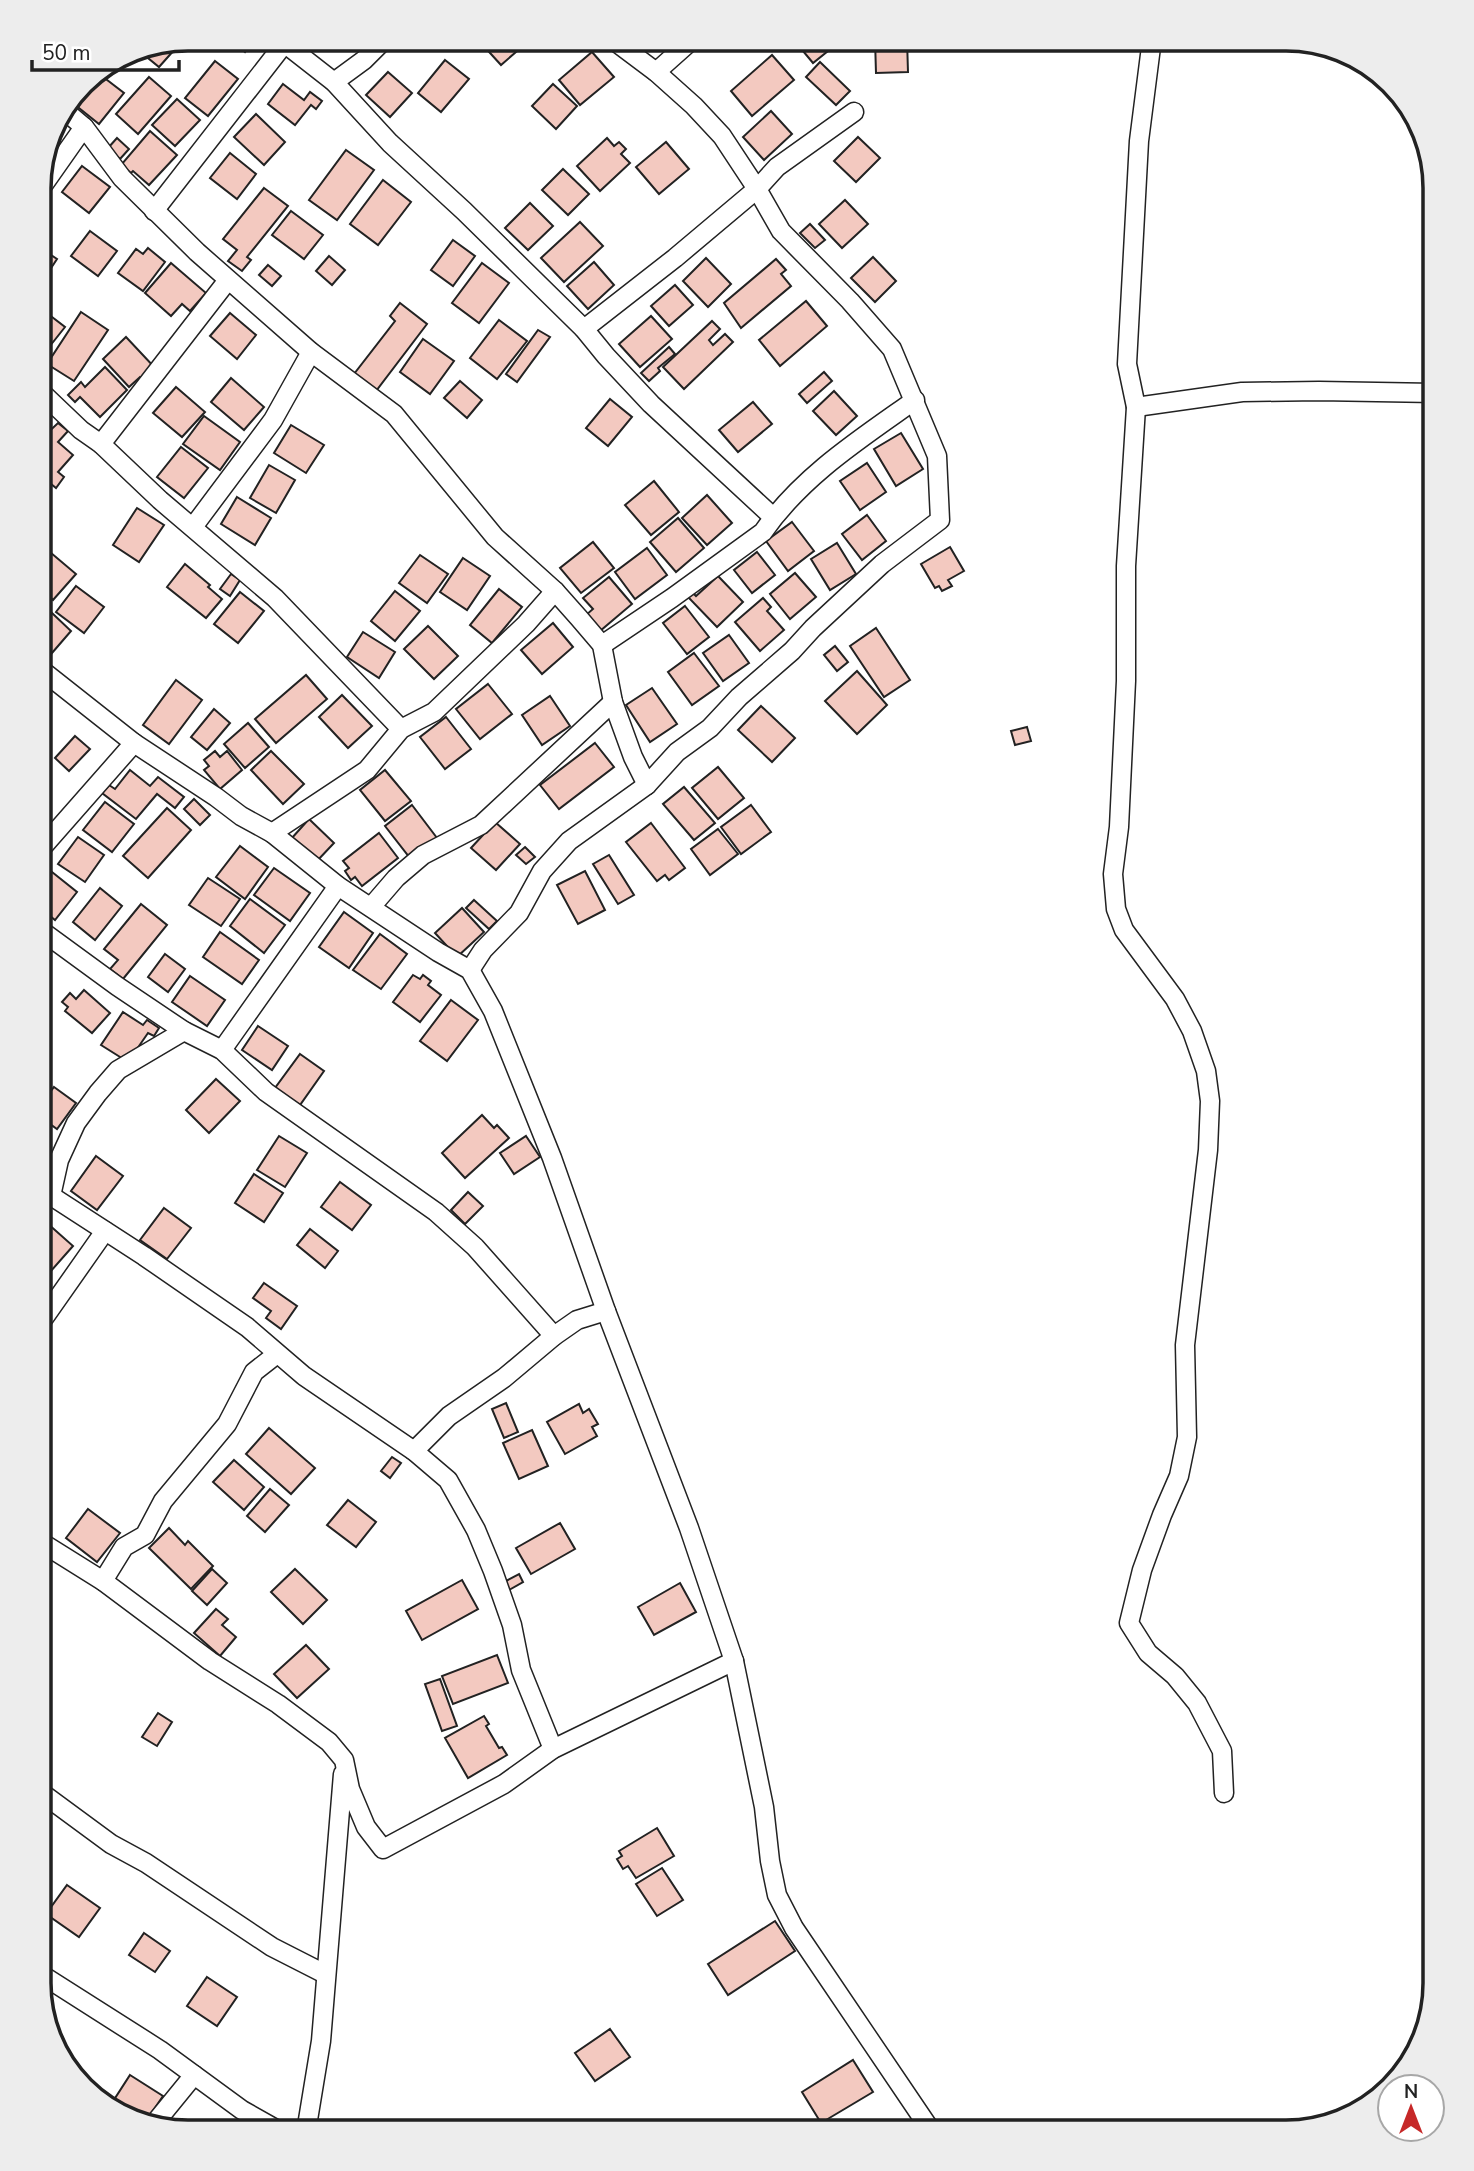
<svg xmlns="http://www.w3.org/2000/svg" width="1474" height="2171" font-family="'Nunito Sans',sans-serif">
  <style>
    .building { fill: #f3c9c0; stroke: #222; stroke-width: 2 }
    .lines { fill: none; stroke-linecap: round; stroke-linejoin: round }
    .street-casing { stroke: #222; stroke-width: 21 }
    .street { stroke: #fff; stroke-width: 18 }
    .rim { fill: none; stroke: #222; stroke-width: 3.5 }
  </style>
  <rect width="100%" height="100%" fill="#fff"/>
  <!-- building -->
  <g class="building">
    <path d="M244 39 255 40 245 52 238 46Z"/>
    <path d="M436 39H459L446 50Z"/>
    <path d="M486 39H531L501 65 481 43Z"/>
    <path d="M630 39H659L645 53Z"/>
    <path d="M793 39H843L813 63Z"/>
    <path d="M875 39H907L908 72 876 73Z"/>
    <path d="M919 39H958V47L919 48Z"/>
    <path d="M183 40 159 67 137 49Z"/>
    <path d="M592 52 614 77 580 105 559 80Z"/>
    <path d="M772 55 794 80 752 116 731 91Z"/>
    <path d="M445 60 469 79 441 112 418 93Z"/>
    <path d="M215 61 238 79 208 116 185 98Z"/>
    <path d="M820 62 850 91 836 105 806 77Z"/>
    <path d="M388 72 412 93 390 117 366 95Z"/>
    <path d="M98 73 124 93 99 124 74 104Z"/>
    <path d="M149 77 171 96 138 134 116 114Z"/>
    <path d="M283 84 304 100 310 92 322 101 316 109 311 105 295 125 268 104Z"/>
    <path d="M553 84 577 106 556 129 532 106Z"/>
    <path d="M177 99 200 120 175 146 152 125Z"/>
    <path d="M771 111 792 134 764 160 743 137Z"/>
    <path d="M256 114 285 142 264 165 234 137Z"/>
    <path d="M150 131 177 155 149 185 133 171 131 173 121 165Z"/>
    <path d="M858 137 880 158 856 182 834 161Z"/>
    <path d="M117 138 129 149 120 159 108 148Z"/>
    <path d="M607 138 614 146 619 142 626 149 621 154 630 163 600 191 577 166Z"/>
    <path d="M666 142 689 169 659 194 636 167Z"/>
    <path d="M346 150 374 170 337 220 309 200Z"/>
    <path d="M230 153 256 174 237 199 210 178Z"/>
    <path d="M82 166 110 187 89 213 62 192Z"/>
    <path d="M563 169 589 194 568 215 542 190Z"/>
    <path d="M383 180 411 202 378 245 350 224Z"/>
    <path d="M264 188 288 206 247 257 251 260 242 271 228 261 237 250 223 239Z"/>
    <path d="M845 200 868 224 842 248 819 224Z"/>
    <path d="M530 203 553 226 528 250 505 228Z"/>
    <path d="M291 211 323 235 304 259 272 235Z"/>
    <path d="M580 222 603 246 564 282 541 258Z"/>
    <path d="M810 224 825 240 815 248 800 233Z"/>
    <path d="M90 231 117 251 98 276 71 256Z"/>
    <path d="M453 240 475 256 453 286 431 270Z"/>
    <path d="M39 247 57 259 40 285 39 284Z"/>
    <path d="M148 248 165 262 143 291 118 273 136 249 143 254Z"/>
    <path d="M329 256 345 270 332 285 316 271Z"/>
    <path d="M873 257 896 281 875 302 851 278Z"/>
    <path d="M706 258 731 284 708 307 683 281Z"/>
    <path d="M776 259 786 270 781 274 791 286 741 328 724 303Z"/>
    <path d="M594 262 614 285 588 309 567 286Z"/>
    <path d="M171 263 206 293 190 311 182 304 171 316 145 293Z"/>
    <path d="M482 263 509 283 479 323 452 303Z"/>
    <path d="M268 265 281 276 272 286 259 275Z"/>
    <path d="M675 285 693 305 669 326 651 306Z"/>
    <path d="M806 301 827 326 780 366 759 340Z"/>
    <path d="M400 303 427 324 376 391 354 374 395 321 390 316Z"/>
    <path d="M39 307 65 327 46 351 39 346Z"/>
    <path d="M81 312 108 330 74 381 47 364Z"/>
    <path d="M230 313 256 335 237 359 210 336Z"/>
    <path d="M651 316 672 339 640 367 619 344Z"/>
    <path d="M499 320 527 341 497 379 470 358Z"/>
    <path d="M712 321 720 329 709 340 713 345 725 334 733 342 684 389 663 367Z"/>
    <path d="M538 330 550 337 517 382 506 374Z"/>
    <path d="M126 337 156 369 144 380 140 377 129 387 103 359Z"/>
    <path d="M423 339 454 361 430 394 400 372Z"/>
    <path d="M669 347 675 354 658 368 660 371 649 381 641 373Z"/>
    <path d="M105 367 127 390 100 417 80 397 75 402 68 395 81 382 85 387Z"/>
    <path d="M824 372 832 381 807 403 799 394Z"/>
    <path d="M231 378 264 407 244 430 211 402Z"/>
    <path d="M460 381 482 400 467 418 444 398Z"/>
    <path d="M176 387 205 412 182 437 153 413Z"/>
    <path d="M834 391 857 416 836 435 813 411Z"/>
    <path d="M610 399 632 417 608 446 586 428Z"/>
    <path d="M753 402 772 424 738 452 719 430Z"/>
    <path d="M204 416 240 442 220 470 183 444Z"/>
    <path d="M58 423 68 431 58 442 73 455 58 472 64 477 56 488 39 474V441Z"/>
    <path d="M291 425 324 445 306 473 274 453Z"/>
    <path d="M901 433 923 469 896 486 874 449Z"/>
    <path d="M181 447 208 468 184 498 157 477Z"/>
    <path d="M867 463 886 492 860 510 840 481Z"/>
    <path d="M269 465 295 480 276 513 250 498Z"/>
    <path d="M654 481 679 512 651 535 625 505Z"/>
    <path d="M707 495 732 523 707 545 682 518Z"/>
    <path d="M237 497 271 518 255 545 221 524Z"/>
    <path d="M137 508 164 525 139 562 113 545Z"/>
    <path d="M867 515 886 541 862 560 842 534Z"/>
    <path d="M678 518 704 548 676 572 650 542Z"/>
    <path d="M792 522 814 551 788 571 766 541Z"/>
    <path d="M593 542 614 568 581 593 560 568Z"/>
    <path d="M837 543 856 574 830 590 811 559Z"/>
    <path d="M44 547 76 574 53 600 39 587V553Z"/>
    <path d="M950 547 964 571 948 580 952 586 942 591 939 586 935 588 921 564Z"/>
    <path d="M647 548 667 575 635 599 615 572Z"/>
    <path d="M757 552 775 575 752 593 734 570Z"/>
    <path d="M420 555 448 574 427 603 399 583Z"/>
    <path d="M463 558 490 576 467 610 440 592Z"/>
    <path d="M185 564 210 585 208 587 222 599 206 618 167 587Z"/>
    <path d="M795 573 816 597 790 619 770 594Z"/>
    <path d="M231 574 240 580 230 596 220 589Z"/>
    <path d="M718 576 743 602 717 627 688 597 692 592 696 596Z"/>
    <path d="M609 577 632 604 600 631 586 615 593 609 583 598Z"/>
    <path d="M76 586 104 607 84 633 56 612Z"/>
    <path d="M499 589 522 607 492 643 470 625Z"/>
    <path d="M395 591 420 611 395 641 371 621Z"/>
    <path d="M240 592 264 611 238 643 214 624Z"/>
    <path d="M763 598 771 607 767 611 784 630 760 651 735 622Z"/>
    <path d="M685 606 709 637 687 654 663 623Z"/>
    <path d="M52 613 71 631 52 653 39 642V628Z"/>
    <path d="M553 623 573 647 542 674 521 650Z"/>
    <path d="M428 626 458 656 434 679 404 649Z"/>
    <path d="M876 628 910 680 884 697 850 646Z"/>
    <path d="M363 632 395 652 379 678 347 657Z"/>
    <path d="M729 635 749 663 723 681 703 653Z"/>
    <path d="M835 646 848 662 837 671 824 655Z"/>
    <path d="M694 653 719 686 692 705 668 672Z"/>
    <path d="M857 671 887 705 857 734 825 701Z"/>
    <path d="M306 675 327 699 276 743 255 719Z"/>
    <path d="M176 680 202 700 169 744 143 725Z"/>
    <path d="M488 684 512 714 480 739 456 709Z"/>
    <path d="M652 688 677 724 650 742 626 705Z"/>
    <path d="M342 695 372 726 348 748 319 717Z"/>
    <path d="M550 696 570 726 542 745 522 715Z"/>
    <path d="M761 706 795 738 772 762 738 730Z"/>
    <path d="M214 709 230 723 207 750 191 737Z"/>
    <path d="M446 717 471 749 445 769 420 737Z"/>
    <path d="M248 723 269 747 245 768 224 744Z"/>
    <path d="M1027 727 1031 741 1015 745 1011 731Z"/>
    <path d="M75 736 90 749 69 771 55 758Z"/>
    <path d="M595 743 614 767 559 809 540 785Z"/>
    <path d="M215 751 220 757 227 751 242 770 220 789 204 770 209 766 204 760Z"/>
    <path d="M271 751 304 784 283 804 251 770Z"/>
    <path d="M718 767 744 798 718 819 692 788Z"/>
    <path d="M130 770 150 786 158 777 184 797 175 808 157 794 136 819 102 793 109 785 115 789Z"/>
    <path d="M385 770 411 801 385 821 360 790Z"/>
    <path d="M684 787 715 823 694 840 663 804Z"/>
    <path d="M194 799 210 815 200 825 184 809Z"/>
    <path d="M105 802 134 824 112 852 83 830Z"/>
    <path d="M412 805 437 838 410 858 385 826Z"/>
    <path d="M751 805 771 832 741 854 721 827Z"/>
    <path d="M167 808 191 830 148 878 123 856Z"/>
    <path d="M309 819 334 843 316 862 291 839Z"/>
    <path d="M495 822 520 844 496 870 471 848Z"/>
    <path d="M651 823 685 868 669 880 665 875 657 881 626 842Z"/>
    <path d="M718 829 738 854 710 875 691 849Z"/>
    <path d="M379 833 398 858 362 886 355 877 351 880 345 871 349 868 343 861Z"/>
    <path d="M78 837 104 855 85 882 58 864Z"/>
    <path d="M240 846 268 867 245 899 216 877Z"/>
    <path d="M525 847 535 857 526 864 516 855Z"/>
    <path d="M609 855 634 895 618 904 593 864Z"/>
    <path d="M274 868 310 893 290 921 254 895Z"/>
    <path d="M585 871 605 910 578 924 557 885Z"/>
    <path d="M52 872 77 892 55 920 39 907V888Z"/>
    <path d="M208 878 240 899 221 926 189 905Z"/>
    <path d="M100 888 122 906 95 940 73 922Z"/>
    <path d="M250 899 285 925 264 953 230 926Z"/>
    <path d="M474 900 497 921 489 929 466 908Z"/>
    <path d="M141 904 167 925 123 979 110 969 118 960 104 949Z"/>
    <path d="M462 908 484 932 457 957 435 933Z"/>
    <path d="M344 912 373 933 349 968 319 947Z"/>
    <path d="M220 932 259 960 242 984 203 957Z"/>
    <path d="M380 934 407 954 381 989 353 970Z"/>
    <path d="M165 954 185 969 168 992 148 977Z"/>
    <path d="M413 975 420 979 423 975 431 981 428 985 441 995 420 1022 393 1002Z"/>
    <path d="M190 976 225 1000 207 1026 172 1002Z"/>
    <path d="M84 990 110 1013 92 1033 65 1011 68 1007 62 1002 70 993 76 999Z"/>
    <path d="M451 1000 478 1020 447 1061 420 1041Z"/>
    <path d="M123 1012 143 1025 147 1020 159 1028 154 1036 148 1033 128 1062 101 1045Z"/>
    <path d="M258 1026 288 1046 272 1070 242 1050Z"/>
    <path d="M300 1054 324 1071 300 1105 275 1088Z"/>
    <path d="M216 1079 240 1101 209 1133 186 1110Z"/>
    <path d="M54 1087 76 1103 57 1129 39 1116V1107Z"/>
    <path d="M482 1115 494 1128 497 1125 509 1138 465 1178 442 1153Z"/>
    <path d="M279 1136 307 1153 285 1187 257 1170Z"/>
    <path d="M526 1136 540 1157 514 1174 500 1153Z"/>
    <path d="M96 1156 123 1176 97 1210 71 1191Z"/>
    <path d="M254 1174 283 1193 264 1222 235 1203Z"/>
    <path d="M340 1182 371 1205 352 1230 321 1207Z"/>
    <path d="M468 1192 483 1206 465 1224 451 1210Z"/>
    <path d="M164 1208 191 1228 167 1259 140 1240Z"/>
    <path d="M47 1223 73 1246 43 1280 39 1275V1232Z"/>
    <path d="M310 1229 338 1251 325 1268 297 1245Z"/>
    <path d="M264 1283 297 1306 281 1329 266 1318 271 1311 253 1298Z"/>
    <path d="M506 1403 518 1432 504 1438 492 1409Z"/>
    <path d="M579 1404 583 1413 589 1409 598 1424 592 1427 597 1436 565 1454 547 1422Z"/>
    <path d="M269 1428 315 1468 291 1494 246 1454Z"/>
    <path d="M532 1430 548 1466 519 1479 503 1443Z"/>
    <path d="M392 1457 401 1463 390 1478 381 1471Z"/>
    <path d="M234 1460 264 1487 244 1510 213 1482Z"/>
    <path d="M270 1489 289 1505 265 1532 247 1516Z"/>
    <path d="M348 1500 376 1522 356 1547 327 1525Z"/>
    <path d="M88 1509 120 1533 97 1562 66 1538Z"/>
    <path d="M560 1523 575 1549 531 1574 516 1548Z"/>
    <path d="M169 1528 185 1545 188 1541 213 1566 191 1589 149 1548Z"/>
    <path d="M212 1569 227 1583 207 1605 192 1591Z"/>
    <path d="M295 1569 327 1600 303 1624 271 1592Z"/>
    <path d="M519 1574 523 1582 509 1590 504 1582Z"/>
    <path d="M462 1580 478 1609 422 1640 406 1611Z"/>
    <path d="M680 1583 696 1612 654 1635 638 1607Z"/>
    <path d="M216 1609 228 1619 222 1625 236 1637 220 1656 194 1633Z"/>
    <path d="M306 1645 329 1669 297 1698 274 1674Z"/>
    <path d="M497 1655 508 1683 453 1704 442 1676Z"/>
    <path d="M440 1679 457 1726 442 1731 425 1684Z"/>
    <path d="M158 1713 172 1722 157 1746 142 1737Z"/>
    <path d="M484 1716 489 1724 486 1726 499 1748 502 1747 507 1755 468 1778 445 1738Z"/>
    <path d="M657 1828 674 1856 636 1878 628 1866 623 1869 617 1859 622 1856 619 1851Z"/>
    <path d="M662 1868 683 1900 657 1916 636 1884Z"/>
    <path d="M67 1885 100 1908 79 1937 46 1914Z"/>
    <path d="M775 1921 795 1951 728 1995 708 1964Z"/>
    <path d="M144 1933 170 1951 155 1972 129 1955Z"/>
    <path d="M207 1977 237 1997 217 2026 187 2006Z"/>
    <path d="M610 2029 630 2057 595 2081 575 2053Z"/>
    <path d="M853 2060 873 2092 821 2123 802 2092Z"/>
    <path d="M130 2075 163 2096 146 2121 120 2112 110 2106Z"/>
    <path d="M733 2123 740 2132H711L721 2125 724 2129Z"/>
  </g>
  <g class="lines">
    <!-- street casing -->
    <g class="street-casing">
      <g id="street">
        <path d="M279 39 334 82 390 143 464 211 584 329 606 356 651 404 773 517"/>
        <path d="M1152 39 1139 141 1127 364 1136 407 1126 566V681L1119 827 1113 874 1116 909 1124 930 1175 999 1192 1031 1206 1071 1210 1101 1208 1150 1185 1345 1187 1437 1179 1476 1162 1515 1142 1570 1129 1623 1148 1653 1175 1676 1197 1703 1222 1751 1224 1793"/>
        <path d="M656 72 693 39"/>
        <path d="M334 82 364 60 385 39"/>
        <path d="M64 110 84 127 122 178 197 252 311 352 394 414 495 537 555 591 579 618 602 645 613 702 633 757 647 785"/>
        <path d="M39 191 84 127"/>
        <path d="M154 211 284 44"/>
        <path d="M584 329 675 258 757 189 777 167 854 112"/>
        <path d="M39 390 81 430 101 444 160 500 275 598 401 729"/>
        <path d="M1136 407 1242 392 1319 391 1435 393"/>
        <path d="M101 444 228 280"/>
        <path d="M193 527 273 420 311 352"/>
        <path d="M602 645 672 598 763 532C802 476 860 439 915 400"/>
        <path d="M39 668 134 743 216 797 241 816 272 833 338 886 438 952 470 970 493 1011 552 1158 606 1311 689 1528 734 1661 764 1807 770 1861 777 1895 794 1928 932 2132"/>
        <path d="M272 833 367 770 401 729 434 712 526 624 555 591"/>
        <path d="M39 851 134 743"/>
        <path d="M371 907 396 878 423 855 481 825 613 702"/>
        <path d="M39 929 117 986 184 1031 222 1050 266 1092 436 1212 475 1247 554 1336"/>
        <path d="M470 970 483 950 519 913 542 871 569 841 647 785 677 752 710 728 739 697 792 651 813 628 882 564 940 520 937 456 892 349 850 301 781 231 757 189 722 136 694 106 656 72 612 39"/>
        <path d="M222 1050 338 886"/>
        <path d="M39 1188 144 1256 247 1327 304 1376 414 1451 448 1480 476 1530 493 1571 512 1625 521 1670 553 1749"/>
        <path d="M51 1196 59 1160 76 1123 98 1093 118 1070 184 1031"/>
        <path d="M39 1325 105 1231"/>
        <path d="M414 1451 449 1416 504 1378 554 1336 577 1320 606 1311"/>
        <path d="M39 1541 103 1581 210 1661 278 1704 329 1742 344 1760 350 1789 366 1827 383 1849 504 1784 553 1749 734 1661"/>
        <path d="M103 1581 124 1547 145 1535 163 1501 227 1424 254 1372 277 1354"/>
        <path d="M39 1791 111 1844 146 1863 272 1947 325 1974"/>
        <path d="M39 1973 160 2050 242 2110 281 2132"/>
        <path d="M154 2124 194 2075"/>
        <path d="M306 2132 321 2041 343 1774"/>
      </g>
    </g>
    <!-- street -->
    <use href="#street" class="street"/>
  </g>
  <!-- crop -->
  <path d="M0 0H1474V2171H0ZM188 51H1286A137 137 0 0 1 1423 188V1983A137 137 0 0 1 1286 2120H188A137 137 0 0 1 51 1983V188A137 137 0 0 1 188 51Z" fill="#ededed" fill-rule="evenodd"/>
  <path class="rim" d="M188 51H1286A137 137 0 0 1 1423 188V1983A137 137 0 0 1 1286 2120H188A137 137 0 0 1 51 1983V188A137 137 0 0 1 188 51Z"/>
  <!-- north arrow -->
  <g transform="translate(1411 2108)"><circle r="33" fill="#ffffff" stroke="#a7a7a7" stroke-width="2"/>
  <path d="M0-5L12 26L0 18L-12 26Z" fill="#c62828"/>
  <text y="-10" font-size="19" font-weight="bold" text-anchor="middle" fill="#222222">N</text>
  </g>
  <!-- scale -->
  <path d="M32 60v10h147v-10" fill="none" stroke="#222222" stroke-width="3.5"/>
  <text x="42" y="60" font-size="21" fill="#222222" stroke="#ffffff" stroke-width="5" paint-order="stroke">50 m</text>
</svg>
